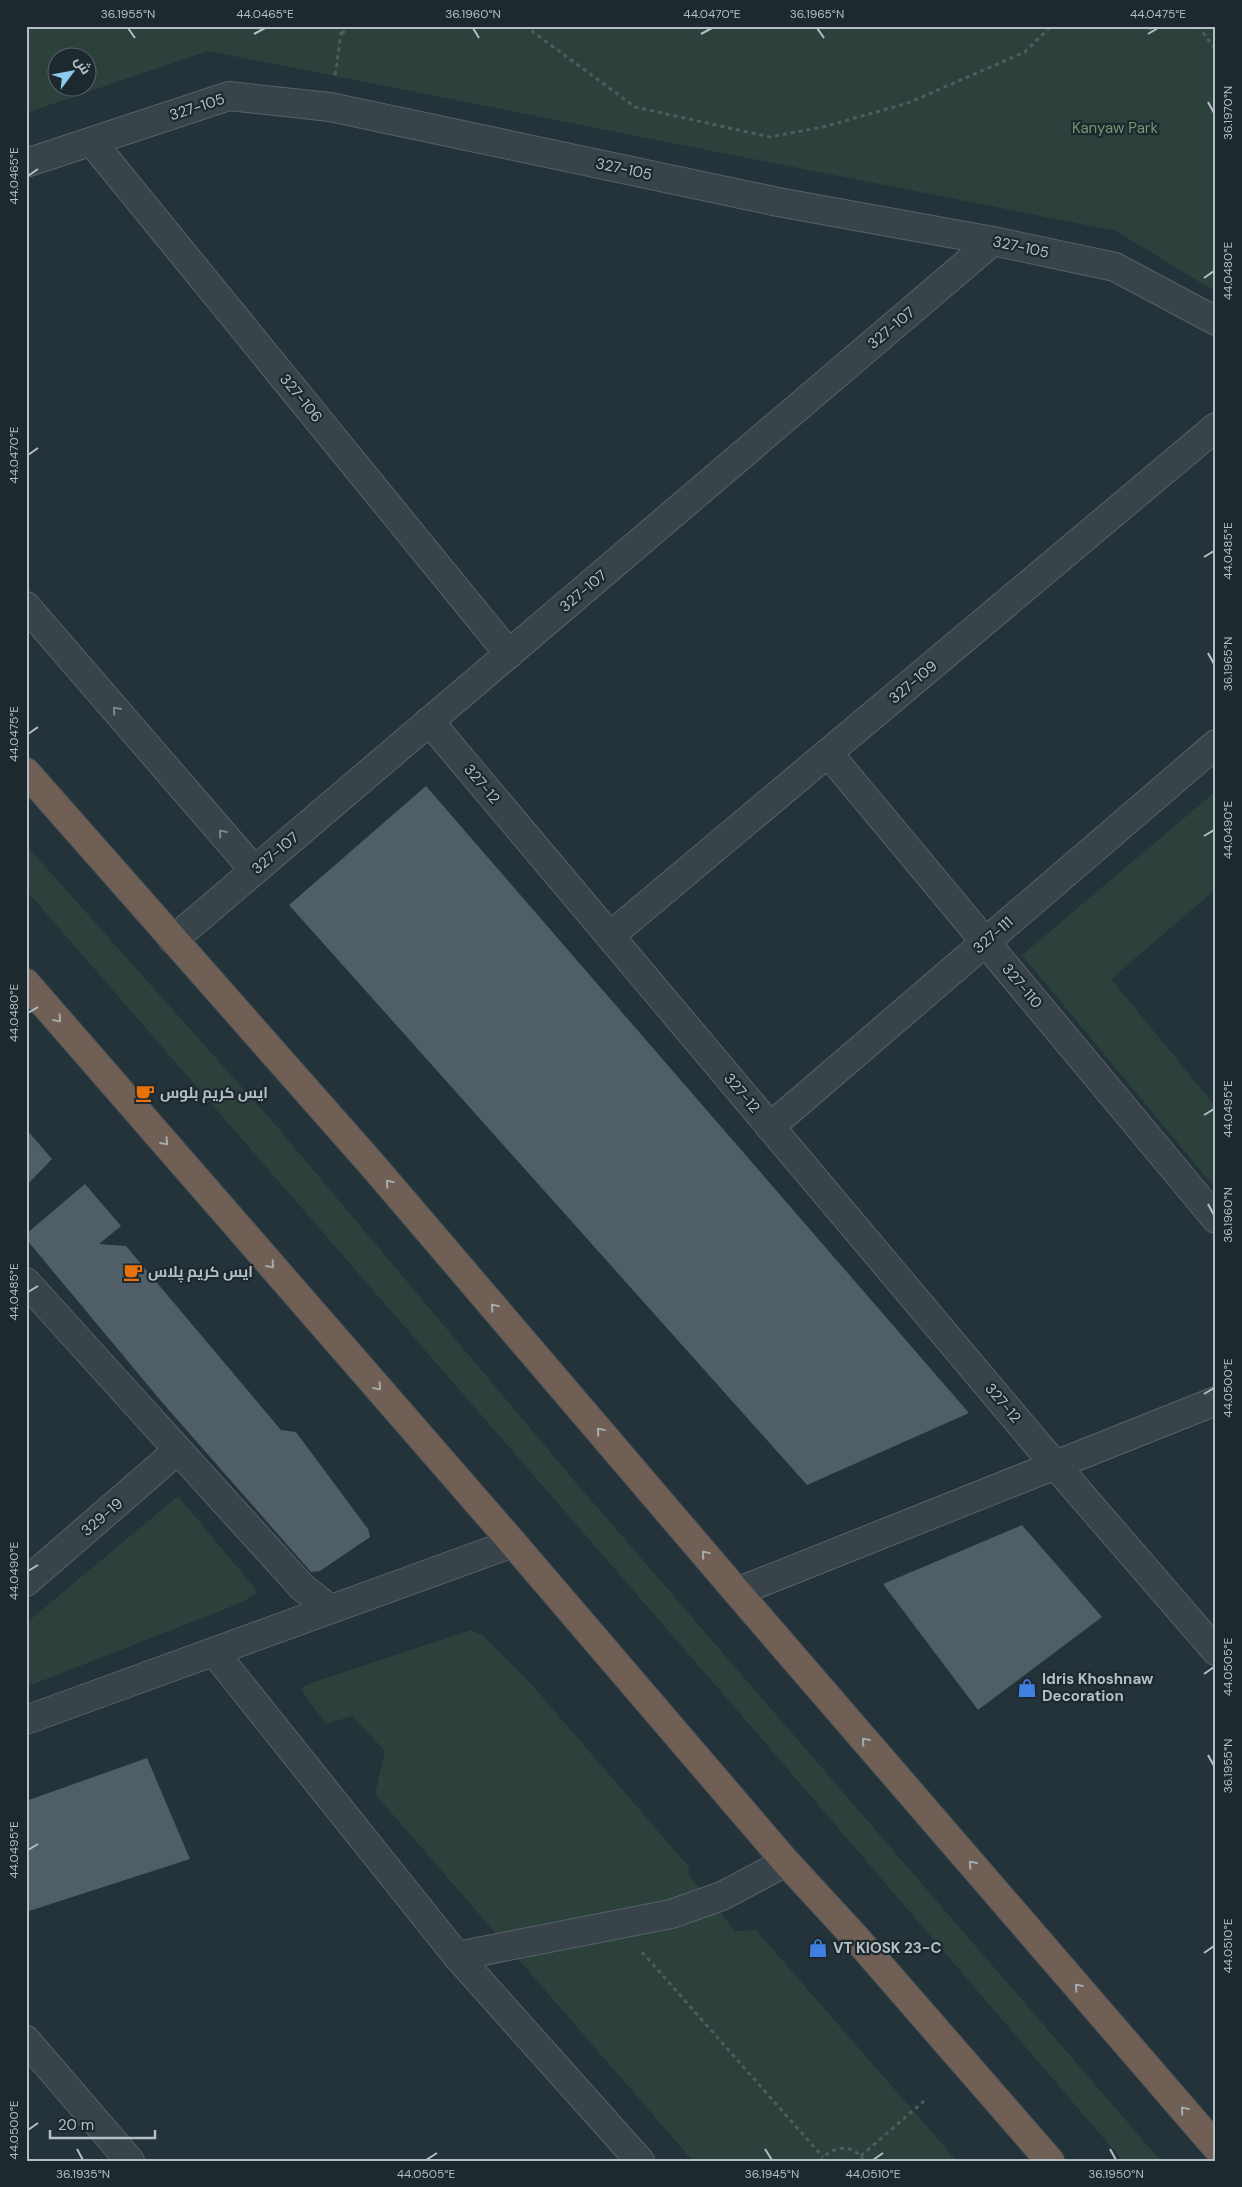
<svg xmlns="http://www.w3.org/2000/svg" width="1242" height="2187" font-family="'DM Sans',Cairo,sans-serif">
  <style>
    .green { fill: #2c413c; fill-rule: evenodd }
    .building { fill: #505f67 }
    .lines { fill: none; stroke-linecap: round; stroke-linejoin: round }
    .minor-casing { stroke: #566168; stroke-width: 30 }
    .highway-casing { stroke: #434e55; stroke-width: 30 }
    .path { stroke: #4b5e5b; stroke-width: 3; stroke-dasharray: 4 4; stroke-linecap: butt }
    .minor { stroke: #38444a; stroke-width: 28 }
    .highway { stroke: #6f5f55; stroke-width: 28 }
    .oneway { stroke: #7c888e }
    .oneway2 { stroke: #a5acaf }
    .ticks { fill: none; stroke: #b3bfc5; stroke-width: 2 }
    .labels { text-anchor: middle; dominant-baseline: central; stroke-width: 4.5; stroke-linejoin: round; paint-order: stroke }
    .street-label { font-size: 15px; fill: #b3bfc5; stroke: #1d282f }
    .park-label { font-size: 15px; fill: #749973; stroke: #1d282f }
    .poi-label { font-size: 15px; font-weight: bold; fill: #b3bfc5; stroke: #1d282f; text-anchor: start }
    .neatline { fill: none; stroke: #b3bfc5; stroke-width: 2 }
    .ticks-label { font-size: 12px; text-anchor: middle; fill: #b3bfc5 }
  </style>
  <rect width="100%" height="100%" fill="#243239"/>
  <!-- green -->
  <g class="green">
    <path d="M26 26H1216V292L1116 231 208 51 26 113ZM58 58H88V88H58Z"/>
    <path d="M1216 791V889L1111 979 1216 1107V1189L1022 955Z"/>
    <path d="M26 845 273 1122 572 1478 1161 2161H1123L743 1717 26 890Z"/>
    <path d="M178 1496 258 1592 243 1602 26 1687V1623Z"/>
    <path d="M471 1630 482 1635 533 1686 688 1866 690 1876 735 1931 756 1930 957 2161H693L375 1794 385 1751 352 1716 326 1724 302 1691 303 1687 314 1682Z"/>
  </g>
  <!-- building -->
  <g class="building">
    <path d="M426 786 969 1413 807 1485 289 905Z"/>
    <path d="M26 1129 52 1159 26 1186Z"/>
    <path d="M85 1184 121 1226 99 1244 126 1246 281 1430 296 1432 368 1529 370 1537 320 1571 311 1572 161 1401 26 1239V1234Z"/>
    <path d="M1022 1525 1102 1617 978 1710 883 1584Z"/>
    <path d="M147 1758 190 1859 26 1912V1801Z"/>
  </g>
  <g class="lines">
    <!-- minor casing -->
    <g class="minor-casing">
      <g id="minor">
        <path d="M92 142 509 654"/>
        <path d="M26 163 229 96 330 107 778 202 993 241 1115 267 1216 321"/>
        <path d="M26 606 254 870"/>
        <path d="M429 721 1038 1445 1216 1651"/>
        <path d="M828 753 1216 1219"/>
        <path d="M610 936 1216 427"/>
        <path d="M173 940 993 241"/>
        <path d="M770 1127 1216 744"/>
        <path d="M26 1282 302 1587 330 1609"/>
        <path d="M26 1582 177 1451"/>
        <path d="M737 1592 1216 1401"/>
        <path d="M214 1652 457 1956 640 2161"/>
        <path d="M26 1720 513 1543"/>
        <path d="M457 1956 671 1914 722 1896 786 1862"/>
        <path d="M26 2040 130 2161"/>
      </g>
    </g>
    <!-- highway casing -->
    <g class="highway-casing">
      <g id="highway">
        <path d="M26 772 375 1168 737 1592 1216 2147"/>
        <path d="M26 983 513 1543 786 1862 856 1938 1050 2161"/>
      </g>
    </g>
    <!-- path -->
    <g class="path">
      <path d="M525 26 635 107 770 137 823 127 908 103 1025 52 1051 26"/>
      <path d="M1140 26 1151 29 1163 26"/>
      <path d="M1198 26 1216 50"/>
      <path d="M342 34 348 26"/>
      <path d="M335 75 341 34 339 26"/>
      <path d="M642 1952 823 2157"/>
      <path d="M861 2156 924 2101"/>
      <path d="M820 2161C832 2146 852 2142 864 2161"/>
    </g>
    <!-- minor -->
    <use href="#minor" class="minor"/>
    <!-- highway -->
    <use href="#highway" class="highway"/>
  </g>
  <!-- one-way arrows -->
  <defs><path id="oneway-chevron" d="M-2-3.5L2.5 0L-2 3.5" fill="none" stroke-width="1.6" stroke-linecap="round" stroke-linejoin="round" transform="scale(1.25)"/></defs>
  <g class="oneway">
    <use href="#oneway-chevron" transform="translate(116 710) rotate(-131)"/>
    <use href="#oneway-chevron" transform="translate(222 833) rotate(-131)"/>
  </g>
  <g class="oneway2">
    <use href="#oneway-chevron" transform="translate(58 1019) rotate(49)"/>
    <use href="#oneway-chevron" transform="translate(165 1142) rotate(49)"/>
    <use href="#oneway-chevron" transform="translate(389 1183) rotate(-130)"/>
    <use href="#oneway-chevron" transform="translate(271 1265) rotate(49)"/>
    <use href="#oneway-chevron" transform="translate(494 1307) rotate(-130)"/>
    <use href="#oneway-chevron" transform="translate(378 1387) rotate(49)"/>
    <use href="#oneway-chevron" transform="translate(600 1431) rotate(-130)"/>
    <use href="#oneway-chevron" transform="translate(705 1554) rotate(-130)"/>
    <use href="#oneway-chevron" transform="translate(865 1741) rotate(-131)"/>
    <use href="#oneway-chevron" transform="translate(972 1864) rotate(-131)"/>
    <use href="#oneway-chevron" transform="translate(1078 1987) rotate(-131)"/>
    <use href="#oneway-chevron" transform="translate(1184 2110) rotate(-131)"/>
  </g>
  <!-- ticks -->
  <path class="ticks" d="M128 28 135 38M473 28 479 38M817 28 824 38M254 34 265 28M701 34 712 28M1148 34 1158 28M1208 102 1214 113M28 176 38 169M1204 278 1214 271M28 455 38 448M1204 557 1214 551M1208 653 1214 664M28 734 38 727M1204 836 1214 830M28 1013 38 1007M1204 1115 1214 1109M1208 1204 1214 1215M28 1292 38 1286M1204 1394 1214 1388M28 1571 38 1565M1204 1674 1214 1667M1208 1755 1214 1766M28 1850 38 1844M1204 1953 1214 1946M28 2130 38 2123M77 2149 83 2160M765 2149 772 2160M1110 2149 1116 2160M426 2160 437 2153M873 2160 883 2153"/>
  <!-- icons -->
  <defs>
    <g id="cafe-bare" transform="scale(1.5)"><path d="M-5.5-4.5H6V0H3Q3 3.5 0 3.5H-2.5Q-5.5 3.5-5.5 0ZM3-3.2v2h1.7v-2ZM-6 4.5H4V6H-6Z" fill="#e8710a" stroke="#1d282f" stroke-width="2.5" paint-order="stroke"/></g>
    <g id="shop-bare" transform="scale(1.5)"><path d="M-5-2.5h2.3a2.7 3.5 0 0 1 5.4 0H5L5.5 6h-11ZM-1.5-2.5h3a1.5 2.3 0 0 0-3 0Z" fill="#3f7fe0" stroke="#1d282f" stroke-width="2.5" paint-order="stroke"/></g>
  </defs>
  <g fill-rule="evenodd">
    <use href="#cafe-bare" x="145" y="1093"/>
    <use href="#cafe-bare" x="133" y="1272"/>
    <use href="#shop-bare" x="1027" y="1688"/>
    <use href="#shop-bare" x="818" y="1948"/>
  </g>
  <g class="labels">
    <!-- street labels -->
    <g class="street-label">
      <text transform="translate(197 107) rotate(-18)">327-105</text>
      <text transform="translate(624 169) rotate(12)">327-105</text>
      <text transform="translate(1021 247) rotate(12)">327-105</text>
      <text transform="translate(891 328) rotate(-40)">327-107</text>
      <text transform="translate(301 398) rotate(51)">327-106</text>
      <text transform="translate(583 591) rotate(-40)">327-107</text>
      <text transform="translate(913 682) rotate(-40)">327-109</text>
      <text transform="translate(482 784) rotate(50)">327-12</text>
      <text transform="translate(275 853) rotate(-40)">327-107</text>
      <text transform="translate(993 935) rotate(-41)">327-111</text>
      <text transform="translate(1022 986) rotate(50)">327-110</text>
      <text transform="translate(742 1093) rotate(50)">327-12</text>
      <text transform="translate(1003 1403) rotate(50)">327-12</text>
      <text transform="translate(102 1517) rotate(-41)">329-19</text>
    </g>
    <!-- park labels -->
    <g class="park-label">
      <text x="1115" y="128">Kanyaw Park</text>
    </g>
    <!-- poi labels -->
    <g class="poi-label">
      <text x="160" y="1093">ايس كريم بلوس</text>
      <text x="148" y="1272">ايس كريم پلاس</text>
      <text x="1042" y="1679">Idris Khoshnaw<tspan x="1042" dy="17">Decoration</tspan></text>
      <text x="833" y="1948">VT KIOSK 23-C</text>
    </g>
  </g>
  <!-- border -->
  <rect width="1242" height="2187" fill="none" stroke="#1d282f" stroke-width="55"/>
  <!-- north arrow -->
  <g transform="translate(72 72) rotate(58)"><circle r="24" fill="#1d282f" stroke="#59646b"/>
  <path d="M0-4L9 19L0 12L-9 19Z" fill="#8fcbef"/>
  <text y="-8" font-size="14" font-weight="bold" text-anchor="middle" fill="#b3bfc5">ش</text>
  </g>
  <!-- scale -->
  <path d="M50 2130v8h105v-8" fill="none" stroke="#b3bfc5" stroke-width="2.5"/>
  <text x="58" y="2130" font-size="15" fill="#b3bfc5" stroke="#1d282f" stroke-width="4" paint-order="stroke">20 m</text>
  <rect x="28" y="28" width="1186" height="2132" class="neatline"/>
  <g class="ticks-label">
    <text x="128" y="18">36.1955°N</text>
    <text x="265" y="18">44.0465°E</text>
    <text x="473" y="18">36.1960°N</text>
    <text x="712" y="18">44.0470°E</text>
    <text x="817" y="18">36.1965°N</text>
    <text x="1158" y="18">44.0475°E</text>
    <text transform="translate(1228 113) rotate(-90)" y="4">36.1970°N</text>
    <text transform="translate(14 176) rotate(-90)" y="4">44.0465°E</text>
    <text transform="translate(1228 271) rotate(-90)" y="4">44.0480°E</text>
    <text transform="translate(14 455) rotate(-90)" y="4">44.0470°E</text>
    <text transform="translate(1228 551) rotate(-90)" y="4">44.0485°E</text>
    <text transform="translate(1228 664) rotate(-90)" y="4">36.1965°N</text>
    <text transform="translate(14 734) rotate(-90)" y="4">44.0475°E</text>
    <text transform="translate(1228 830) rotate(-90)" y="4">44.0490°E</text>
    <text transform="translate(14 1013) rotate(-90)" y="4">44.0480°E</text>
    <text transform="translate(1228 1109) rotate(-90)" y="4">44.0495°E</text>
    <text transform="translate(1228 1215) rotate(-90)" y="4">36.1960°N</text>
    <text transform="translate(14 1292) rotate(-90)" y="4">44.0485°E</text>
    <text transform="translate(1228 1388) rotate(-90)" y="4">44.0500°E</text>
    <text transform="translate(14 1571) rotate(-90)" y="4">44.0490°E</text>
    <text transform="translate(1228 1667) rotate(-90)" y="4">44.0505°E</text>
    <text transform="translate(1228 1766) rotate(-90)" y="4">36.1955°N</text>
    <text transform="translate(14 1850) rotate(-90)" y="4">44.0495°E</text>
    <text transform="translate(1228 1946) rotate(-90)" y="4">44.0510°E</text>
    <text transform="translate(14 2130) rotate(-90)" y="4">44.0500°E</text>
    <text x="83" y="2178">36.1935°N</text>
    <text x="426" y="2178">44.0505°E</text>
    <text x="772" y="2178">36.1945°N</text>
    <text x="873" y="2178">44.0510°E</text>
    <text x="1116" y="2178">36.1950°N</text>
  </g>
</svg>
